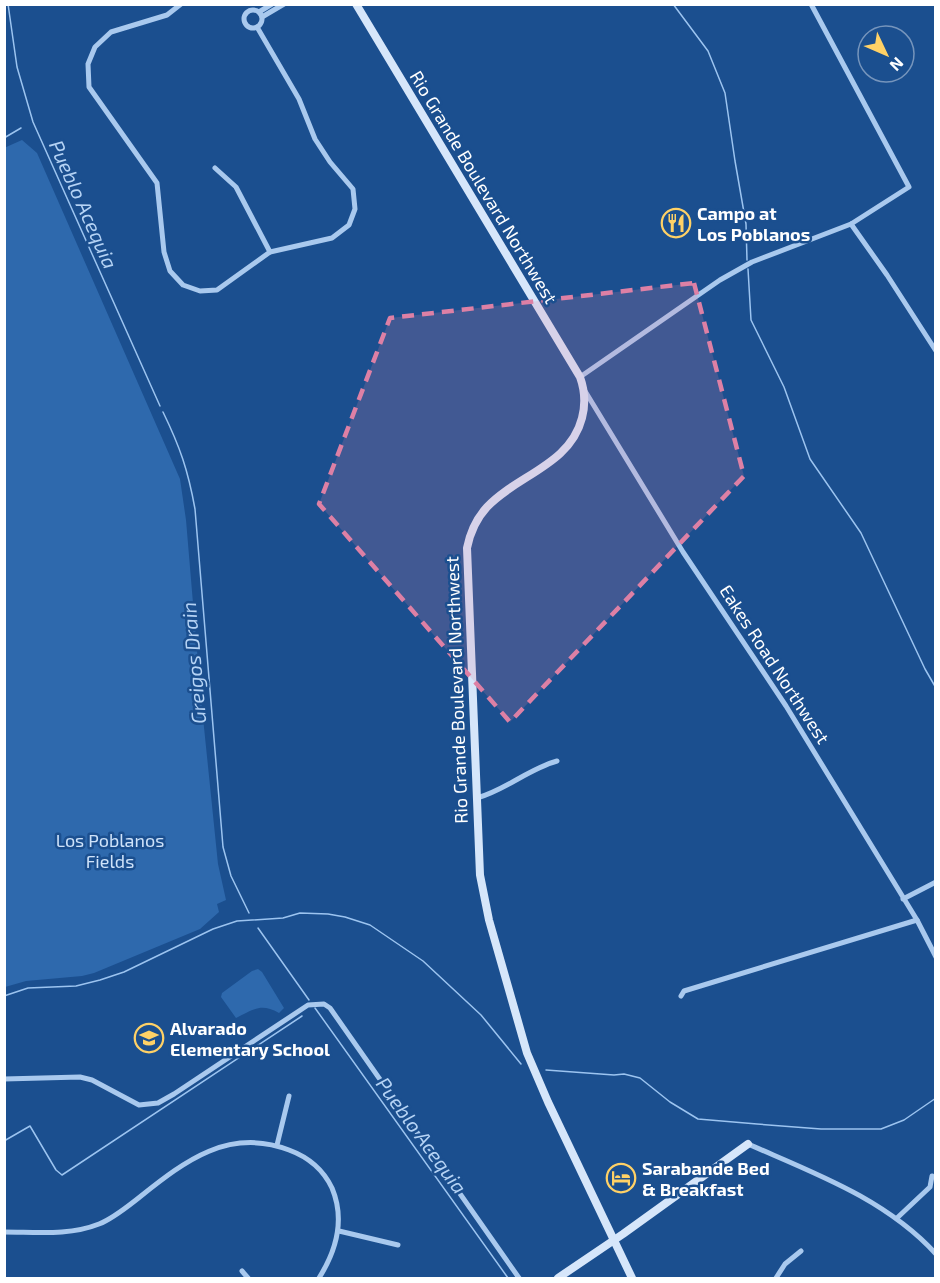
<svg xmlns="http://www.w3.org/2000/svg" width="940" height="1283" font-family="'Exo 2',sans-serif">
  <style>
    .green { fill: #2e69ad }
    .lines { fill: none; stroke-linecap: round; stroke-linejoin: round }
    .stream { stroke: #9cc4f0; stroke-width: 1.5 }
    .street { stroke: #a9c9ee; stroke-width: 5 }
    .secondary { stroke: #d6e6fa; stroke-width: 8 }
    .marked { fill: #dd80a5; fill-opacity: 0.2; stroke: #dd80a5; stroke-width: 4.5; stroke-dasharray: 12 8; stroke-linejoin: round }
    .labels { text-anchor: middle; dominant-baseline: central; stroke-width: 5; stroke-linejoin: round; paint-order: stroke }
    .street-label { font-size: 18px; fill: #fff; stroke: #1b4f8f }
    .poi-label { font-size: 18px; font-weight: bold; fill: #fff; stroke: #1b4f8f; text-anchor: start }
    .park-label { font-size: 18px; fill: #cfe3fa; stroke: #1b4f8f }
    .water-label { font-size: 20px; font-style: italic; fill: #b5d3f5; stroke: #1b4f8f }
  </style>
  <rect width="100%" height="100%" fill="#1b4f8f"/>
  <!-- green -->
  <g class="green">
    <path d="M22 140 37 153 180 479 186 520 201 698 218 864 226 900 217 904 219 912 200 929 94 973 82 976 26 981 5 987 4 148Z"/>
    <path d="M258 969 262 972 284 1008 279 1013C261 1003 254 1009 236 1018L221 997 222 993 252 971Z"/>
  </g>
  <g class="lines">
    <!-- stream -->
    <g class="stream">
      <path d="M8 4 17 67 33 122 160 406"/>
      <path d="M673 4 708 51 725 93 735 161 746 224 747 260"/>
      <path d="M4 138 21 128"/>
      <path d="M748 269 751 320 784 387 810 459 861 533 925 669 936 688"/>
      <path d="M163 412C180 447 188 470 195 509L223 847 231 876 249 913"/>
      <path d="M258 928 309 1000"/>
      <path d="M4 996 28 988 76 986 100 980 124 972 213 929 237 921 283 918 300 913 328 914 345 917 370 925 423 961 481 1015 521 1064"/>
      <path d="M315 1008 508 1278"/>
      <path d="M546 1070 614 1075 624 1074 640 1078 670 1102 698 1119 757 1124 821 1129H881L904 1120 936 1098"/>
      <path d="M4 1141 30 1126 56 1170 62 1175 302 1016"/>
    </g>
    <!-- street -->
    <g class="street">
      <path d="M181 4 167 15 111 32 95 47 88 64 89 87 157 183 164 252 170 271 183 285 200 291 217 290 270 252 332 238 349 225 355 209 353 189 330 162 315 139 299 99 257 27"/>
      <circle cx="253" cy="19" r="9"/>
      <path d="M259 12 272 4"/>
      <path d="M262 17 284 4"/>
      <path d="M215 168 236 187 270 252"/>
      <path d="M851 224 887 275 936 351"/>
      <path d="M580 377 720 280 752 262 851 224 909 187 811 4"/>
      <path d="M585 391 683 552 786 706 917 920 936 957"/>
      <path d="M477 798C506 790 528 769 557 761"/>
      <path d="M903 899 936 882"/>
      <path d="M681 996 684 991 917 920"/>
      <path d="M4 1079 80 1077 92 1080 139 1105 158 1103 174 1094 308 1005 324 1004 330 1008 519 1278"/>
      <path d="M748 1144C814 1173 886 1199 936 1254"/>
      <path d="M277 1145 289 1096"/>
      <path d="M897 1218 930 1187 932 1176"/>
      <path d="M339 1231 398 1245"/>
      <path d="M4 1232C36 1232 69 1236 99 1224 114 1218 128 1206 141 1196 185 1161 229 1127 289 1150 308 1157 323 1169 332 1188 345 1219 336 1251 319 1278"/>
      <path d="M242 1271 248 1278"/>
      <path d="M776 1278 785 1264 801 1251"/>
    </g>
    <!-- secondary -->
    <g class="secondary">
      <path d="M356 4 580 377C585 391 586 403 582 418 570 465 517 475 487 507 476 519 470 533 467 548L480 875 489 920 527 1053 548 1102 632 1278"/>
      <path d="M558 1278 623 1234 748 1144"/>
    </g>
  </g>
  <!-- marked area -->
  <path class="marked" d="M694 283 744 476 510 722 319 504 390 318Z"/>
  <!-- icons -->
  <defs>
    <g id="restaurant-ring" transform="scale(1.5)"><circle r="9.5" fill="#1b4f8f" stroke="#ffd166" stroke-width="1.5"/><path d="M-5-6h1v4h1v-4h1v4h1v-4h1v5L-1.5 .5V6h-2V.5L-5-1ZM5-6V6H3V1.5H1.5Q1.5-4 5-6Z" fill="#ffd166"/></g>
    <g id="school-ring" transform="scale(1.5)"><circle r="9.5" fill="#1b4f8f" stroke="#ffd166" stroke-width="1.5"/><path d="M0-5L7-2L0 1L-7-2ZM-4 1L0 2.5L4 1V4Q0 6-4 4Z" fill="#ffd166"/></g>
    <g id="hotel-ring" transform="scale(1.5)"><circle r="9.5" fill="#1b4f8f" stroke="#ffd166" stroke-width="1.5"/><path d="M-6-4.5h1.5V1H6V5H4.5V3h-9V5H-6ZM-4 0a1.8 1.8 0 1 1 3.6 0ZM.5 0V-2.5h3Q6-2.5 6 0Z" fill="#ffd166"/></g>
  </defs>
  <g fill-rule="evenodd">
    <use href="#restaurant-ring" x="676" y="223"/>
    <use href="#school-ring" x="149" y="1038"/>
    <use href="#hotel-ring" x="621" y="1178"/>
  </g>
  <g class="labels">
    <!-- street labels -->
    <g class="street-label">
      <text transform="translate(484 187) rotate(59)">Rio Grande Boulevard Northwest</text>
      <text transform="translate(775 664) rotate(57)">Eakes Road Northwest</text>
      <text transform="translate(456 690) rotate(-92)">Rio Grande Boulevard Northwest</text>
    </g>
    <!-- poi labels -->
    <g class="poi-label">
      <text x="697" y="213">Campo at<tspan x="697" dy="21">Los Poblanos</tspan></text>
      <text x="170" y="1028">Alvarado<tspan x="170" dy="21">Elementary School</tspan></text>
      <text x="642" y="1168">Sarabande Bed<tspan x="642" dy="21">&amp; Breakfast</tspan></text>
    </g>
    <!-- park labels -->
    <g class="park-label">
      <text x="110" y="840">Los Poblanos<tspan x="110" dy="21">Fields</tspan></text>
    </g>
    <!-- water labels -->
    <g class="water-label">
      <text transform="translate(84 204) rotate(66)">Pueblo Acequia</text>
      <text transform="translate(193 663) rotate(-95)">Greigos Drain</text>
      <text transform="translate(422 1135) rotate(54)">Pueblo Acequia</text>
    </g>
  </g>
  <!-- border -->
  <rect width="940" height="1283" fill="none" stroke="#ffffff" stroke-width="12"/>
  <!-- north arrow -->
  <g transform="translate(886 54) rotate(134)"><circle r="28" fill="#1b4f8f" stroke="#7695bc" stroke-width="1.5"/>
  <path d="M0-4.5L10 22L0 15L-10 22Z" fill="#ffd166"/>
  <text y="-9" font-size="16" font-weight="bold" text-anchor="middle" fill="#ffffff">N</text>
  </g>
</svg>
